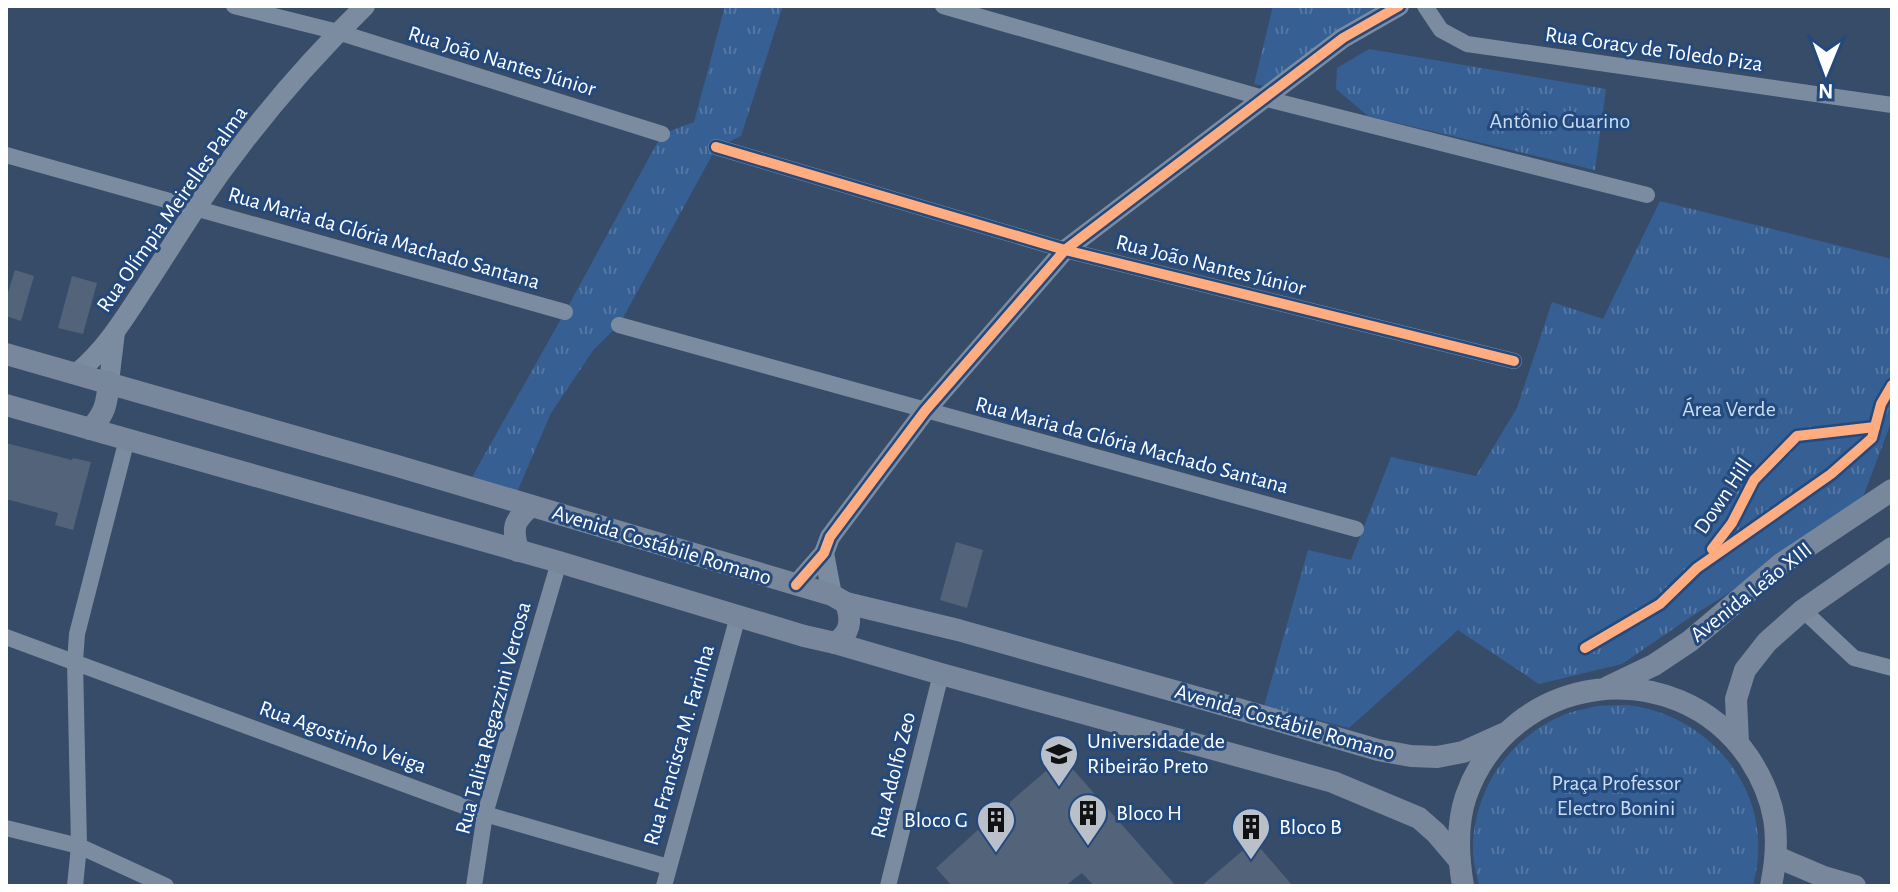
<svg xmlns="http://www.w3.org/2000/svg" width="1898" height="892" font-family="'Alegreya Sans',sans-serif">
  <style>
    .park { fill: url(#park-tufts) }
    .building { fill: #52637a }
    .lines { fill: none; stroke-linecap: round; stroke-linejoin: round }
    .minor { stroke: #7c8ca0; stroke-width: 16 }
    .tertiary { stroke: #7c8ca0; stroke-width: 20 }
    .secondary { stroke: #78879b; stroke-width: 22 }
    .cycleway-casing { stroke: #23497d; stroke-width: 15 }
    .cycleway { stroke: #ffac80; stroke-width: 10 }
    .labels { text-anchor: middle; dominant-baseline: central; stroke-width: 6; stroke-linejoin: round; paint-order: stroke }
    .street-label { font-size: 22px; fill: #fff; stroke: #23497d }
    .park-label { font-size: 22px; fill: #caddf5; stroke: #23497d }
    .poi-label { font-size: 22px; fill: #fff; stroke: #23497d; text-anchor: start }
  </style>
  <defs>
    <pattern id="park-tufts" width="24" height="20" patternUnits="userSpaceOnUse" patternTransform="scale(2)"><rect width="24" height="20" fill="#365f94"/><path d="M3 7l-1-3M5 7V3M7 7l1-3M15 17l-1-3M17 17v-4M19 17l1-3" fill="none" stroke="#5477a4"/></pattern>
  </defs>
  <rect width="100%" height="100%" fill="#374c69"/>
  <!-- park -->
  <g class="park">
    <path d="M725 6H783L741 136 716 148 619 325 594 349 551 413 517 492 472 477 565 312 662 134 694 122Z"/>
    <path d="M1273 6H1386L1265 86 1254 84Z"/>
    <path d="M1369 49 1606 89 1595 170 1368 116 1336 89 1337 68Z"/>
    <path d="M1660 201 1892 259V420L1857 513 1692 616 1622 664 1539 684 1458 630 1349 728 1264 706 1308 550 1351 560 1391 457 1476 476 1517 408 1552 302 1603 319Z"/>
    <path d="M1597 706C1609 706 1623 704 1635 706 1706 718 1763 781 1758 855 1758 865 1755 876 1753 886H1479C1477 876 1474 865 1473 855 1471 795 1506 740 1561 716 1572 711 1585 709 1597 706Z"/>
  </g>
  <!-- building -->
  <g class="building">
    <path d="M15 270 34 276 21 321 6 316V299Z"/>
    <path d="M72 276 97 283 83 334 58 328Z"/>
    <path d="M6 443 72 460 73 458 91 462 73 530 55 525 58 513 6 499Z"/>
    <path d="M956 542 983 550 967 608 940 600Z"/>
    <path d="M1062 757 1176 886H1094L1082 873 1065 886H952L936 868 992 817 1008 818 1010 802Z"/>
    <path d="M1254 841 1293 886H1201Z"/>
  </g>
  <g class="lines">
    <!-- minor -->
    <g class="minor">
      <path d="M234 6 338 32 662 134"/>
      <path d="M943 6 1263 98 1647 195"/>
      <path d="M1425 6 1441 30 1467 44 1892 105"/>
      <path d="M716 147 1065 250 1514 361"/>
      <path d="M6 155 565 312"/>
      <path d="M619 325 1356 529"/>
      <path d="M1803 610 1854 658 1892 668"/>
      <path d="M6 637 485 814 668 867"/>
      <path d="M6 828 79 846 166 886"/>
      <path d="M75 886 79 846 75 661 77 634 127 439"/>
      <path d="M474 886 485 814 559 562"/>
      <path d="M664 886 738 616"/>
      <path d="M888 886 941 674"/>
    </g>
    <!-- tertiary -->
    <g class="tertiary">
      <path d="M77 373C104 351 122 322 141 293 159 266 176 238 194 211 243 138 302 67 365 6"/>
      <path d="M109 382 115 332"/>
      <path d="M824 553 832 595"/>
      <path d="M796 585 824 553 830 537 842 521 925 411 1065 250 1343 38 1399 6"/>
    </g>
    <!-- secondary -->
    <g class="secondary">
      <path d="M6 354 394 465 832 595 846 603 958 630 1231 707 1378 750 1411 756 1437 757 1463 752 1503 734"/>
      <path d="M6 405 559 562 804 636 835 643 941 674 1333 782 1419 818 1436 833 1458 859"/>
      <path d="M90 429C105 415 107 402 109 382"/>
      <path d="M518 551C512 528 513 521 531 506"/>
      <path d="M835 643C851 633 852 620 846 603"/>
      <path d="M1608 687 1654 665 1690 641 1781 564 1892 490"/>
      <path d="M1738 743 1736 699 1745 670 1767 642 1803 610 1892 548"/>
      <path d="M1777 857 1824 877 1855 886"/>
      <path d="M1463 886C1458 856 1456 825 1466 796 1510 672 1675 650 1749 758 1777 801 1781 837 1771 886"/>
    </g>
    <!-- cycleway casing -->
    <g class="cycleway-casing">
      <g id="cycleway">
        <path d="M716 147 1065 250 1514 361"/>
        <path d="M1712 549 1732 523 1754 480 1797 436 1875 427"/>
        <path d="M796 585 824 553 830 537 842 521 925 411 1065 250 1343 38 1399 6"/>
        <path d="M1585 648 1660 604 1697 568 1831 474 1872 438 1881 404 1892 385"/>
      </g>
    </g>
    <!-- cycleway -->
    <use href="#cycleway" class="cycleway"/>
  </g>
  <!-- icons -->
  <defs>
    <g id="university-pin" transform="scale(2)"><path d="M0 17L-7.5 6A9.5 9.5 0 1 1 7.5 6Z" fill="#b9c0ca" stroke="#23497d"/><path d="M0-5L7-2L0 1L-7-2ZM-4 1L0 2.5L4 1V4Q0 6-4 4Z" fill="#111"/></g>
    <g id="building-pin" transform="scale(2)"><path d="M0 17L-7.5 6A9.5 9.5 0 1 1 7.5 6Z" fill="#b9c0ca" stroke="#23497d"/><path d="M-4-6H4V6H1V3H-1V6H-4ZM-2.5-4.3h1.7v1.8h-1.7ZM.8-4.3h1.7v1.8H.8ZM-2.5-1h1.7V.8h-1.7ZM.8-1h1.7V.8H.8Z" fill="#111"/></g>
  </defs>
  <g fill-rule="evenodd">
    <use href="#university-pin" x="1059" y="754"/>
    <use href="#building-pin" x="1088" y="813"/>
    <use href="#building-pin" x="996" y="820"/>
    <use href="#building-pin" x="1251" y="827"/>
  </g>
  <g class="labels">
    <!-- street labels -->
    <g class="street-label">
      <text transform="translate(1654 49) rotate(8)">Rua Coracy de Toledo Piza</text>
      <text transform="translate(502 61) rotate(17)">Rua João Nantes Júnior</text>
      <text transform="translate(172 209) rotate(-55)">Rua Olímpia Meirelles Palma</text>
      <text transform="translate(384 238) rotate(16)">Rua Maria da Glória Machado Santana</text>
      <text transform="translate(1211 265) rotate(14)">Rua João Nantes Júnior</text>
      <text transform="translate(1132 445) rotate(15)">Rua Maria da Glória Machado Santana</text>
      <text transform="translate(1723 496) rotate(-56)">Down Hill</text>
      <text transform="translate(662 545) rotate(17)">Avenida Costábile Romano</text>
      <text transform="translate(1751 592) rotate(-38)">Avenida Leão XIII</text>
      <text transform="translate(493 718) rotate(-75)">Rua Talita Regazzini Vercosa</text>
      <text transform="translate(1285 722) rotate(16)">Avenida Costábile Romano</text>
      <text transform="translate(343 737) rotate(20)">Rua Agostinho Veiga</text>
      <text transform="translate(679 745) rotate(-74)">Rua Francisca M. Farinha</text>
      <text transform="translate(893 775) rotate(-76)">Rua Adolfo Zeo</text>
    </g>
    <!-- park labels -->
    <g class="park-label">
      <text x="1560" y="121">Antônio Guarino</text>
      <text x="1729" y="409">Área Verde</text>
      <text x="1616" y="783">Praça Professor<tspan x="1616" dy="25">Electro Bonini</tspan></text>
    </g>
    <!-- poi labels -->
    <g class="poi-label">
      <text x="1087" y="741">Universidade de<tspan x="1087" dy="25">Ribeirão Preto</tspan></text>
      <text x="1116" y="813">Bloco H</text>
      <text x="968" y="820" text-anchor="end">Bloco G</text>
      <text x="1279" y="827">Bloco B</text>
    </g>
  </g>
  <!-- border -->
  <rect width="1898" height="892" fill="none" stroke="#ffffff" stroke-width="16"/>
  <!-- north arrow -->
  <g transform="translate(1826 72) rotate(181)" stroke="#23497d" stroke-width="6" paint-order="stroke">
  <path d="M0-6L14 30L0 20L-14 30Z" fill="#ffffff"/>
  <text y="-12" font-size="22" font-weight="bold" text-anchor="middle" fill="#ffffff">N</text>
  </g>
</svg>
